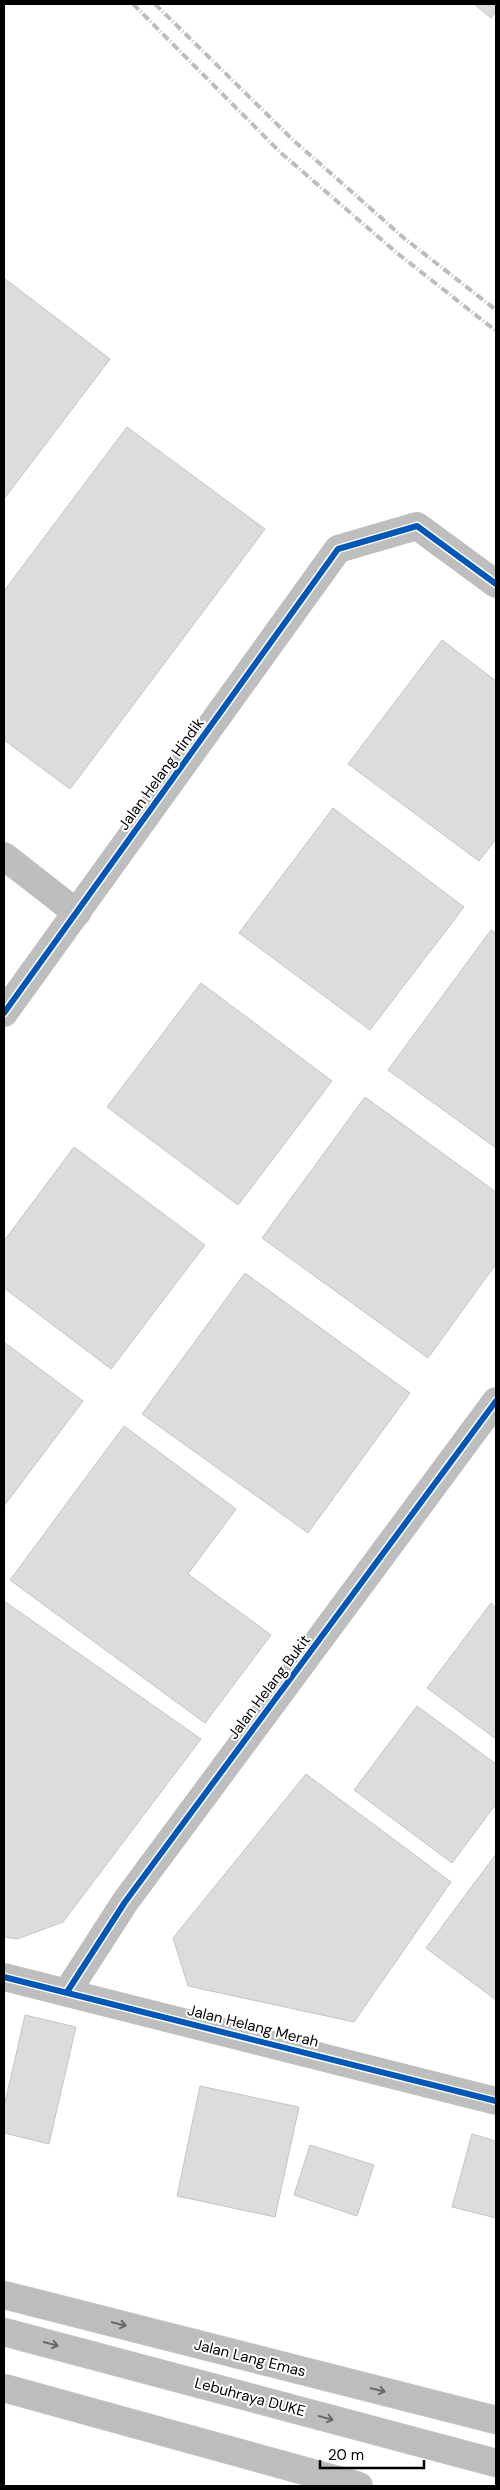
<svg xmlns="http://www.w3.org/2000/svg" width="500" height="2490" font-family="'DM Sans',sans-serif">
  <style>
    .building { fill: #dcdcdc; stroke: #c5c5c5 }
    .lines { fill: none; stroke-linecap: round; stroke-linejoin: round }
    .major-casing { stroke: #dbdbdb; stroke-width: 29 }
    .highway-casing { stroke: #dbdbdb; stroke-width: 29 }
    .minor { stroke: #bebebe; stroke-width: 28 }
    .major { stroke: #bdbdbd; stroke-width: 28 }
    .highway { stroke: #bdbdbd; stroke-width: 28 }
    .rail { stroke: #bdbdbd; stroke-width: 4; stroke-dasharray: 8 2.5 1 2.5; stroke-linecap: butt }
    .highway-bridge-casing { stroke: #dbdbdb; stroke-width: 29; stroke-linecap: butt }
    .highway-bridge { stroke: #bdbdbd; stroke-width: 28 }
    .cycleway-casing { stroke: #fff; stroke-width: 9 }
    .cycleway { stroke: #0057b8; stroke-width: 6 }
    .oneway { stroke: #686868 }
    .labels { text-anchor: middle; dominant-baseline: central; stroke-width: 4; stroke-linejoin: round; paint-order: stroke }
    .street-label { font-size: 15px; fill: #000; stroke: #fff }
  </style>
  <rect width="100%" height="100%" fill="#fff"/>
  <!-- building -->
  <g class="building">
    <path d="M474 4H496V11L491 18Z"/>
    <path d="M4 278 110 359 4 499Z"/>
    <path d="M127 427 265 529 70 789 4 740V591Z"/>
    <path d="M442 640 496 681V839L479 861 348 764Z"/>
    <path d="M333 808 464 907 370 1030 239 933Z"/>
    <path d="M491 930 496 933V1148L388 1070Z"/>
    <path d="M201 983 332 1081 238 1205 107 1107Z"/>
    <path d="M365 1097 496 1192V1264L428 1358 262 1238Z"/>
    <path d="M74 1147 205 1245 111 1369 4 1288V1241Z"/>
    <path d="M245 1273 410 1393 308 1533 142 1414Z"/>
    <path d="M4 1342 83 1401 4 1506Z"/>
    <path d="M124 1426 236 1509 188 1574 271 1635 205 1723 10 1580Z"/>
    <path d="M4 1601 201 1739 63 1922 17 1939 4 1937Z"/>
    <path d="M491 1603 496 1608V1739L427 1688Z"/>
    <path d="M417 1706 496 1764V1804L452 1863 354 1790Z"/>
    <path d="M306 1774 451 1882 354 2022 188 1986 173 1938Z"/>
    <path d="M496 1854V2000L426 1948Z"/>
    <path d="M25 2015 76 2027 49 2144 4 2133V2107Z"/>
    <path d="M200 2086 299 2107 275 2217 177 2196Z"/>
    <path d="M472 2134 496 2141V2218L452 2207Z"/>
    <path d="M310 2145 374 2165 357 2216 294 2195Z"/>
  </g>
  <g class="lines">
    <!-- major casing -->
    <g class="major-casing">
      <path id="major" d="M4 2295 496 2420"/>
    </g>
    <!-- highway casing -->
    <g class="highway-casing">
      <path id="highway" d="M4 2332 496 2463"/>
    </g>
    <!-- minor -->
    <g class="minor">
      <path d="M4 856 77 913"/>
      <path d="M4 1013 338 549 417 526 496 584"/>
      <path d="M4 1977 496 2101"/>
      <path d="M67 1992 125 1902 496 1401"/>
    </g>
    <!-- major -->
    <use href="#major" class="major"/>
    <!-- highway -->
    <use href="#highway" class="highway"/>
    <!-- rail -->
    <g class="rail">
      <path d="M133 4 281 153 397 253 496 331"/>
      <path d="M155 4 293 140 404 238 496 310"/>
    </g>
    <!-- highway-bridge casing -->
    <g class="highway-bridge-casing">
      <path id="highway-bridge" d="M4 2388 359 2486"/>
    </g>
    <!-- highway-bridge -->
    <use href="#highway-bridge" class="highway-bridge"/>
    <!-- cycleway casing -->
    <g class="cycleway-casing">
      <g id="cycleway">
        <path d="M4 1013 338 549 417 526 496 584"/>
        <path d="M4 1977 496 2101"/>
        <path d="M67 1992 125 1902 496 1401"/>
      </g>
    </g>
    <!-- cycleway -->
    <use href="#cycleway" class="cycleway"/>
  </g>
  <!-- one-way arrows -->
  <defs><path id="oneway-shaft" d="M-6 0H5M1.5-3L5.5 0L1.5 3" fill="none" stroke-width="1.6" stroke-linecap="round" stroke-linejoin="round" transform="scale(1.25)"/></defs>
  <g class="oneway">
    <use href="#oneway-shaft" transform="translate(119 2324) rotate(14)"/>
    <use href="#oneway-shaft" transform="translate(51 2344) rotate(15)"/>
    <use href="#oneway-shaft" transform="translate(378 2390) rotate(14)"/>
    <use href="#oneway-shaft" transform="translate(326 2418) rotate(15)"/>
  </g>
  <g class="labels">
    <!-- street labels -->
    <g class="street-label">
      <text transform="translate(161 774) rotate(-54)">Jalan Helang Hindik</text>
      <text transform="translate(269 1687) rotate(-53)">Jalan Helang Bukit</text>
      <text transform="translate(253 2026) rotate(14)">Jalan Helang Merah</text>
      <text transform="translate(250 2358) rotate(14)">Jalan Lang Emas</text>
      <text transform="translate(250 2397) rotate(15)">Lebuhraya DUKE</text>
    </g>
  </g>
  <!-- border -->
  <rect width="500" height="2490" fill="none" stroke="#000000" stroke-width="10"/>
  <!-- scale -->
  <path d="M320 2460v8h104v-8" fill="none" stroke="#000000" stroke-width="2.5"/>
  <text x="328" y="2460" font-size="15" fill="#000000" stroke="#ffffff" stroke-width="4" paint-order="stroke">20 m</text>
</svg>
